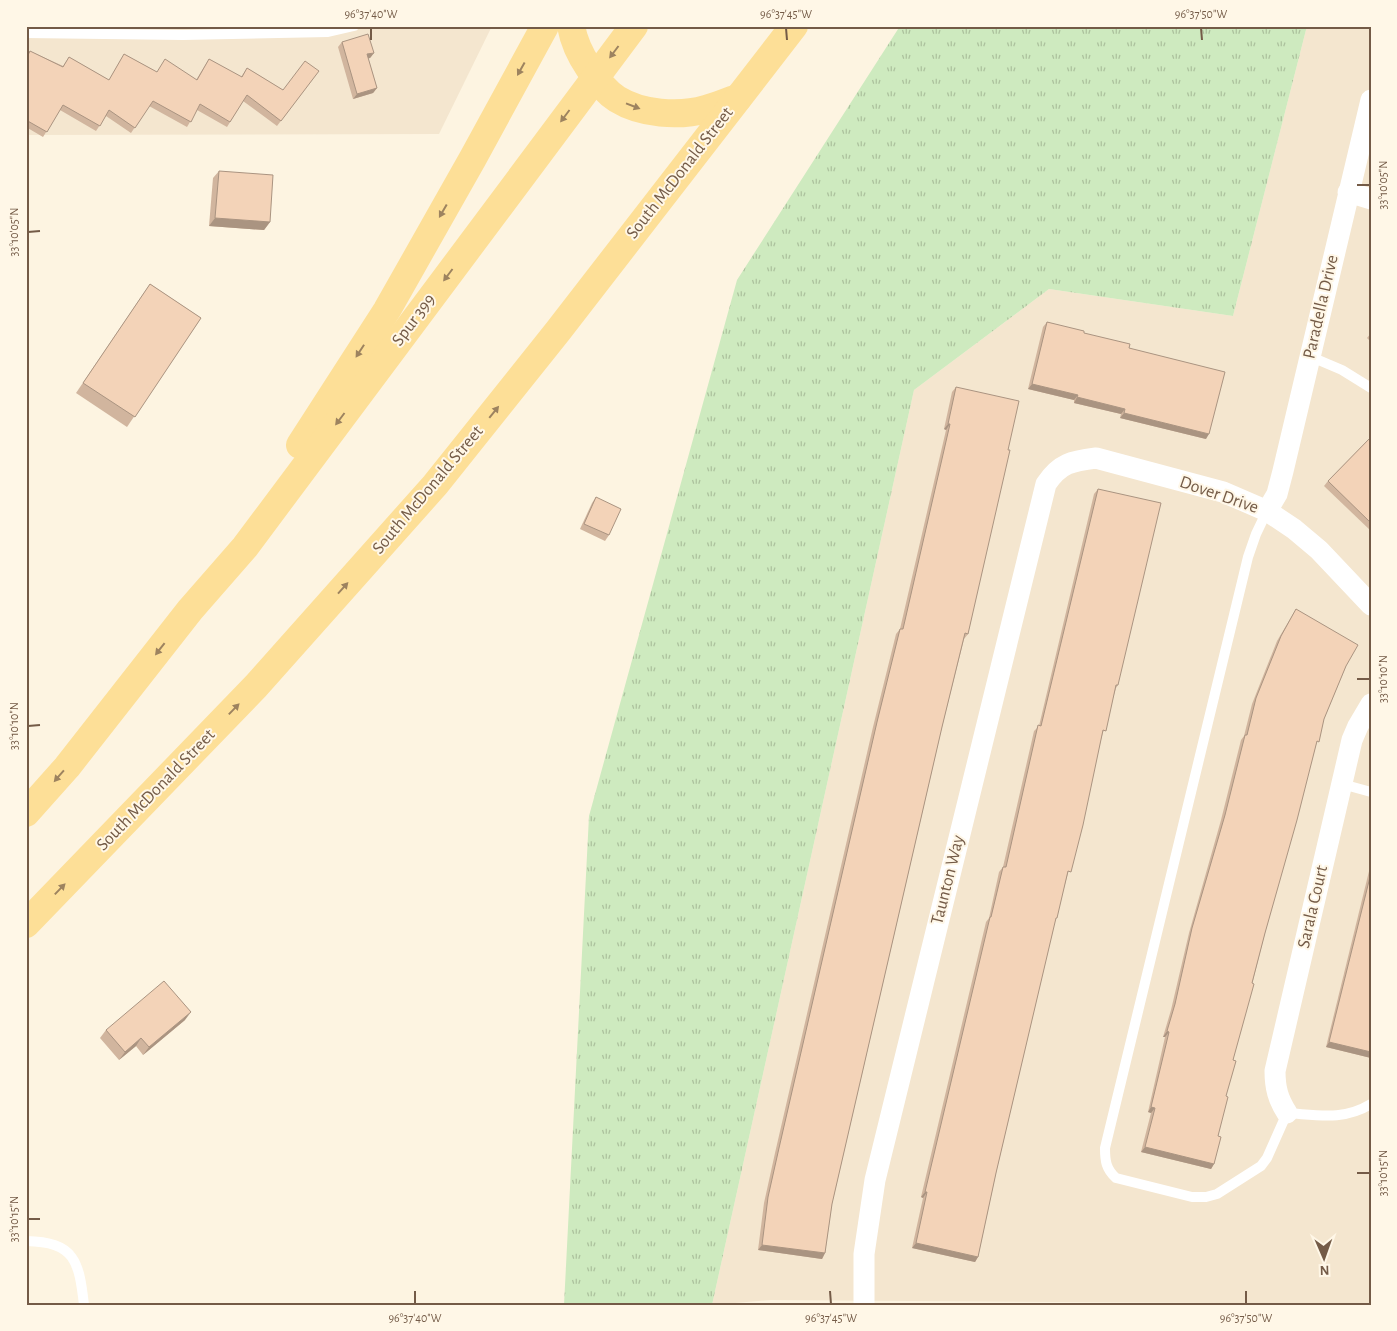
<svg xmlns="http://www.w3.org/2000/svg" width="1397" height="1331" font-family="'Alegreya Sans',sans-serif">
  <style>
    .residential { fill: #f4e6cf }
    .grass { fill: url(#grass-tufts) }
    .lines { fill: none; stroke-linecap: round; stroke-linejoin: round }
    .service { stroke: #fff; stroke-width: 10 }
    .minor { stroke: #fff; stroke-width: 21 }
    .primary { stroke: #fddf97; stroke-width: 28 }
    .wall { fill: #d1b59e }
    .shaded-wall { fill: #aa9481 }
    .building { fill: #f3d3b8; stroke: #aa9481 }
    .oneway { fill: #9d835f }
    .ticks { fill: none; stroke: #745b47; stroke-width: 2 }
    .labels { text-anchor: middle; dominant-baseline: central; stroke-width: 4; stroke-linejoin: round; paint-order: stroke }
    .street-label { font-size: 18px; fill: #745b47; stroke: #fff7e7 }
    .neatline { fill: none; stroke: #745b47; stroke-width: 2 }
    .ticks-label { font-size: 12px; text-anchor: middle; fill: #745b47 }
  </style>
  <defs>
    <pattern id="grass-tufts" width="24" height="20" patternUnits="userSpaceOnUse" patternTransform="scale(1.25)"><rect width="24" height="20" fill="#ceeabf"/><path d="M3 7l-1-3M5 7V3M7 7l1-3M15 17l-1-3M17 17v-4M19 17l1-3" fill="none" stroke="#acc19d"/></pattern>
  </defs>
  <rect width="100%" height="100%" fill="#fdf4e1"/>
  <!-- residential -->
  <g class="residential">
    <path d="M26 26H492L439 134 26 135Z"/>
    <path d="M1307 26H1371V1304L771 1300 712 1305 914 390 1049 289 1233 316Z"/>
  </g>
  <!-- grass -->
  <path class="grass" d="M900 26H1307L1233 316 1049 289 914 390 712 1305H564L589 816 737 280Z"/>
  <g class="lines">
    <!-- service -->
    <g class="service">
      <path d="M26 33 183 35 328 32 354 26"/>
      <path d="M1309 356 1342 370 1371 388"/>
      <path d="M1267 511 1256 534 1248 557 1105 1148C1105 1161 1106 1169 1116 1178L1192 1197H1206L1217 1194 1261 1166 1267 1158 1287 1113C1318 1115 1343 1121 1371 1104"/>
      <path d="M1342 784 1371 792"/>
      <path d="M26 1241C75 1242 79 1261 84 1305"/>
    </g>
    <!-- minor -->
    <g class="minor">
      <path d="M1348 192 1371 199"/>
      <path d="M1267 511 1277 494 1283 471 1371 100"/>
      <path d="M1287 1113C1278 1099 1275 1088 1275 1071L1352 740 1358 726 1371 704"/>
      <path d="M864 1305V1254L875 1180 1046 484C1060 463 1072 461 1096 458L1223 492 1267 511 1294 529 1319 550 1371 605"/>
    </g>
    <!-- primary -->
    <g class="primary">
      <path d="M571 26C574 42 580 55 589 68 596 79 606 92 617 99 641 114 679 117 706 109 717 106 728 101 738 98"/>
      <path d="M300 445 387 310 473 158 545 26"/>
      <path d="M26 813 67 767 190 610 245 547 634 26"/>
      <path d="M26 924 256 686 435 485 558 331 794 26"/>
    </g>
  </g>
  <!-- wall -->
  <g class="wall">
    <path d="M342 42 374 53 370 58H368L377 88 373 93 353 99 338 47Z"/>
    <path d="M30 51 63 66 69 57 109 80 124 54 157 72 196 80 209 59 241 77 247 68 283 90 315 76 277 126 243 101 227 127 197 110 187 127 149 106 131 133 106 116 96 131 60 110 43 137 26 127V57Z"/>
    <path d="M219 171 270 222 264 230 209 226 213 178Z"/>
    <path d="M150 284 201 318 127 427 76 393Z"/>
    <path d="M1047 322 1129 348 1206 439 1120 418 1121 414 1074 403V400L1028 389 1043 327Z"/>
    <path d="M1371 333V342L1367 338Z"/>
    <path d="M956 387 1008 450 968 634 964 639 942 727 832 1204 825 1253 822 1259 758 1250 764 1203 775 1153 873 727 896 634 900 629 946 430 944 429 952 392Z"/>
    <path d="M1371 437V531L1324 486 1328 481Z"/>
    <path d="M1098 489 1118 685 1116 688 1102 736 1067 877 1055 921 996 1173 978 1257 975 1262 912 1248 923 1198 921 1197 986 922 989 918 999 872 1003 867 1034 731 1039 726 1094 494Z"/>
    <path d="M596 497 609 535 605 541 580 529 592 503Z"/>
    <path d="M1296 609 1346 666 1324 719 1316 745 1265 933 1233 1060 1218 1136 1214 1164 1211 1169 1141 1152 1151 1113 1148 1112 1165 1037H1163L1171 1010 1189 933 1221 820 1241 740 1244 736 1252 704 1277 641Z"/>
    <path d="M1371 863V1058L1326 1047Z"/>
    <path d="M185 1020 143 1055 136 1046 119 1060 100 1038 106 1030Z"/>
  </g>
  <!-- shaded-wall -->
  <g class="shaded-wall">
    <path d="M374 53 370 58 364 60 367 54Z"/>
    <path d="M377 88 373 93 353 99 357 94Z"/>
    <path d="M215 218 270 222 264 230 209 226Z"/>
    <path d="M1032 384 1078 395 1074 400 1028 389Z"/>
    <path d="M1077 397 1125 409 1121 414 1074 403Z"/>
    <path d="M1124 413 1209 434 1206 439 1120 418Z"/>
    <path d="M948 424H950L946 430 944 429Z"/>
    <path d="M191 1012 185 1020 143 1055 149 1047Z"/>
    <path d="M1167 1031 1169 1032 1165 1037H1163Z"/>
    <path d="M141 1038 136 1046 119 1060 125 1052Z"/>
    <path d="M1329 1042 1371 1052V1058L1326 1047Z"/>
    <path d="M1151 1107 1155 1108 1151 1113 1148 1112Z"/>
    <path d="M1145 1147 1214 1164 1211 1169 1141 1152Z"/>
    <path d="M925 1192H927L923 1198 921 1197Z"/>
    <path d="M916 1243 978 1257 975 1262 912 1248Z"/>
    <path d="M762 1245 825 1253 822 1259 758 1250Z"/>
  </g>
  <!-- building -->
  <g class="building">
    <path d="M368 34 374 53 367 54 377 88 357 94 342 42Z"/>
    <path d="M30 51 63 67 69 57 109 80 124 54 157 72 165 59 197 80 209 59 242 77 247 68 283 90 305 61 319 71 281 121 247 95 230 122 200 104 191 122 153 101 135 128 109 110 100 126 63 105 47 132 26 120V59Z"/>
    <path d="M219 171 273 175 270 222 215 218Z"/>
    <path d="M150 284 201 318 135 417 83 383Z"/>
    <path d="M1047 322 1084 331V333L1130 344 1129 348 1225 372 1209 434 1124 413 1125 409 1077 397 1078 395 1032 384Z"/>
    <path d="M956 387 1019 401 1008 450H1010L968 634 965 633 942 727 832 1204 825 1253 762 1245 768 1197 779 1148 877 722 900 629H903L950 424H948Z"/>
    <path d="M1371 437V523L1328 481Z"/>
    <path d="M1098 489 1161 503 1118 685H1116L1106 731 1103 730 1083 825 1071 872 1068 871 1057 918H1056L996 1173 978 1257 916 1243 927 1192H925L990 917H991L1003 867H1006L1038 725 1041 726Z"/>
    <path d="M596 497 621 509 609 535 584 524Z"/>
    <path d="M1296 609 1358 645 1346 666 1324 719 1319 742 1317 741 1297 820 1265 933 1252 983 1254 984 1233 1060 1236 1061 1226 1096 1228 1097 1218 1136 1221 1137 1214 1164 1145 1147 1155 1108 1151 1107 1169 1032 1167 1031 1175 1004 1192 928 1225 815 1245 735H1247L1256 698 1281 636Z"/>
    <path d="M1371 873V1052L1329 1042Z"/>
    <path d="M164 981 191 1012 149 1047 141 1038 125 1052 106 1030Z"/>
  </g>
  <!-- one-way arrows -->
  <defs><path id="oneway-solid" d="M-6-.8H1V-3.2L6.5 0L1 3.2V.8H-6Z" transform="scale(1.25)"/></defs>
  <g class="oneway">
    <use href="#oneway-solid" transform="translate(614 52) rotate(127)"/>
    <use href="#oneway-solid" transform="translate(521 69) rotate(119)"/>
    <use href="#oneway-solid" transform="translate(633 106) rotate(21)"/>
    <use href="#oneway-solid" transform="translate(565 116) rotate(127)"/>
    <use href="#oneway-solid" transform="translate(443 211) rotate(120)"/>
    <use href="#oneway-solid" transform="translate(448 275) rotate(127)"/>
    <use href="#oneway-solid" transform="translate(360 351) rotate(123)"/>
    <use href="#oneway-solid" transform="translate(494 412) rotate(-51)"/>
    <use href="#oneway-solid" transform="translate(340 419) rotate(127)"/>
    <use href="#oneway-solid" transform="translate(343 588) rotate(-48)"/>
    <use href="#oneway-solid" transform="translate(160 649) rotate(128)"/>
    <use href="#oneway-solid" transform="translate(234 709) rotate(-46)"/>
    <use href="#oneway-solid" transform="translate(59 776) rotate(131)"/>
    <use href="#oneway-solid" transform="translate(60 889) rotate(-46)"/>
  </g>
  <!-- ticks -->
  <path class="ticks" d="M371 28V40M786 28 787 40M1201 28 1202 40M1357 185H1370M28 232 40 231M1357 679H1370M28 726 40 725M1357 1173H1370M28 1219H40M415 1291V1304M830 1291 831 1304M1246 1291V1304"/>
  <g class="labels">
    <!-- street labels -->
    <g class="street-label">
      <text transform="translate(680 173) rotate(-52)">South McDonald Street</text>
      <text transform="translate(1321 307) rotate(-77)">Paradella Drive</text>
      <text transform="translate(414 320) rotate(-53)">Spur 399</text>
      <text transform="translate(428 490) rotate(-50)">South McDonald Street</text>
      <text transform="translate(1219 495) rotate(19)">Dover Drive</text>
      <text transform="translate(156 790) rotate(-46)">South McDonald Street</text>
      <text transform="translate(948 880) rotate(-76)">Taunton Way</text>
      <text transform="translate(1313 907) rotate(-77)">Sarala Court</text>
    </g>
  </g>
  <!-- border -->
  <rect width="1397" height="1331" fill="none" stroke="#fff7e7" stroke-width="55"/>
  <!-- north arrow -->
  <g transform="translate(1324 1258) rotate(178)" stroke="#fff7e7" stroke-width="4" paint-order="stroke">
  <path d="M0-4L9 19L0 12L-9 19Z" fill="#745b47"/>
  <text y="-8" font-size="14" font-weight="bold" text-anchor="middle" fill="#745b47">N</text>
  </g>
  <rect x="28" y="28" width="1342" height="1276" class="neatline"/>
  <g class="ticks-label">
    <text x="371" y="18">96°37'40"W</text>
    <text x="786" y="18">96°37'45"W</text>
    <text x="1201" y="18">96°37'50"W</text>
    <text transform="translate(1383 185) rotate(-90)" y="4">33°10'05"N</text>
    <text transform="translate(14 232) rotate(-90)" y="4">33°10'05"N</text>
    <text transform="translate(1383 679) rotate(-90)" y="4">33°10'10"N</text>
    <text transform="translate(14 726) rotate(-90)" y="4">33°10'10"N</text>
    <text transform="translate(1383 1173) rotate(-90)" y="4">33°10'15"N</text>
    <text transform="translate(14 1219) rotate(-90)" y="4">33°10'15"N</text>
    <text x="415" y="1322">96°37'40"W</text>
    <text x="831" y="1322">96°37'45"W</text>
    <text x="1246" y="1322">96°37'50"W</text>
  </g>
</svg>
